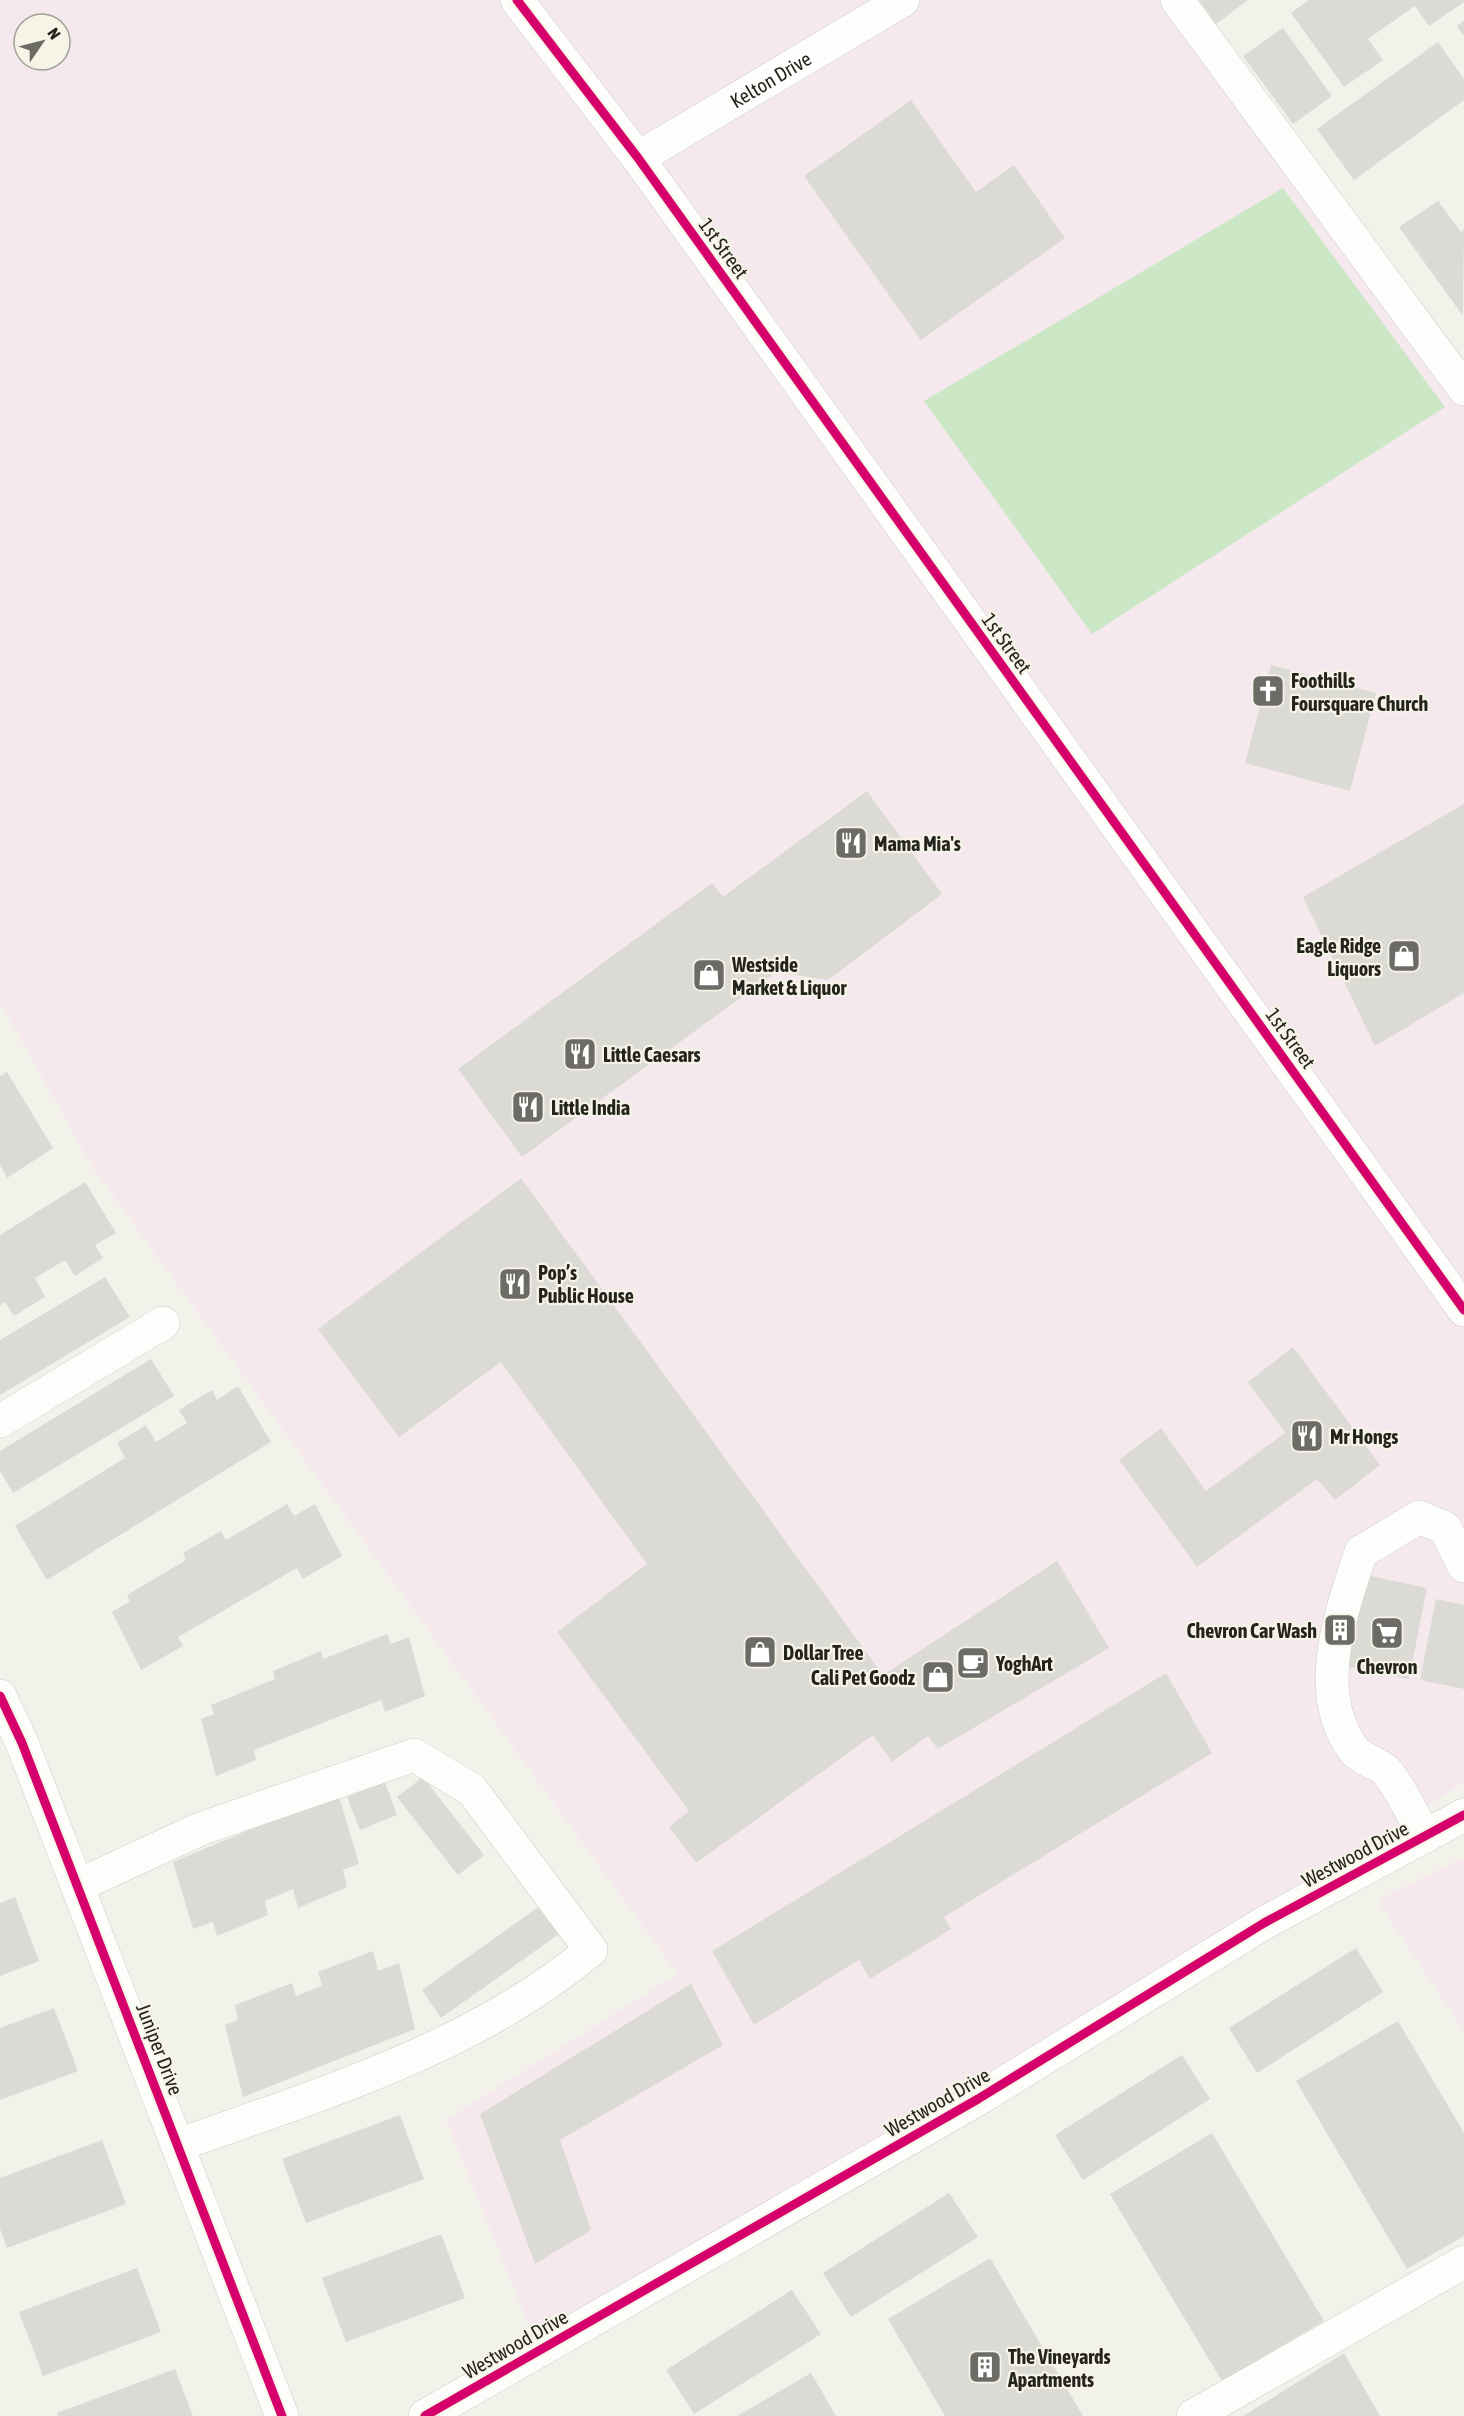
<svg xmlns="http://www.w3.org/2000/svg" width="1464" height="2416" font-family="'Asap Condensed',sans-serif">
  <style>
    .commercial { fill: #f5e9ee; fill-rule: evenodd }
    .green { fill: #cce7c6 }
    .building { fill: #dcdad4 }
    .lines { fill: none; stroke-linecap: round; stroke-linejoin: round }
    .minor-casing { stroke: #cecdc8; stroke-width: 34 }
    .major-casing { stroke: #cecdc8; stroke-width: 34 }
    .minor { stroke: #fdfdfc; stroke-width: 33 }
    .major { stroke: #fdfdfc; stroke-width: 33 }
    .cycleway-casing { stroke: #f6f4e7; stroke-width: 13 }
    .cycleway { stroke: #d6006c; stroke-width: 9 }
    .labels { text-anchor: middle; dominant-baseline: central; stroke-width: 4.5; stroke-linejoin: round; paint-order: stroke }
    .street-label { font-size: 20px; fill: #24231e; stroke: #f6f4e7 }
    .poi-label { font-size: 20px; font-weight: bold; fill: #24231e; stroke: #f6f4e7; text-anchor: start }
  </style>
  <rect width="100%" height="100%" fill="#f2f1ea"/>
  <!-- commercial -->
  <g class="commercial">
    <path d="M0 0H1192L1464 368V1781L1264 1923 536 2343 446 2120 678 1974 93 1168 0 1002ZM24 24H60V60H24Z"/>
    <path d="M1464 1857V2031L1377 1900Z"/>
  </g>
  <!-- green -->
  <path class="green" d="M1283 188 1445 407 1092 634 924 401Z"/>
  <!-- building -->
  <g class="building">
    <path d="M1199 0H1248L1216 24Z"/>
    <path d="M1309 0H1464V2L1429 26 1415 6 1368 39 1383 60 1344 87 1291 13Z"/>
    <path d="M1464 21V36L1457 26Z"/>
    <path d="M1283 28 1332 96 1293 124 1243 56Z"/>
    <path d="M1438 42 1464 79V100L1354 180 1317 129Z"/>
    <path d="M911 100 976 192 1014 165 1065 238 921 340 804 176Z"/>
    <path d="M1438 201 1461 232 1464 229 1463 316 1399 227Z"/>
    <path d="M1271 665 1376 693 1350 791 1245 763Z"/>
    <path d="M867 791 942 894 828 980 776 972 522 1157 458 1069 712 883 723 897Z"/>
    <path d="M1464 804V993L1375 1046 1303 897Z"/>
    <path d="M7 1072 53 1148 7 1178 0 1165V1076Z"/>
    <path d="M521 1178 883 1675 1057 1561 1109 1648 938 1749 928 1736 892 1762 873 1735 696 1863 669 1827 689 1811 557 1632 647 1564 501 1362 399 1437 318 1329Z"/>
    <path d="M85 1182 116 1233 95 1245 103 1258 75 1276 65 1260 35 1278 45 1297 14 1316 5 1302 0 1305V1235Z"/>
    <path d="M105 1277 130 1317 0 1395V1340Z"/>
    <path d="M1293 1347 1380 1465 1335 1500 1317 1479 1197 1567 1119 1460 1161 1428 1206 1491 1285 1433 1248 1382Z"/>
    <path d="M151 1359 174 1396 13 1493 0 1471V1451Z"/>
    <path d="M238 1386 271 1442 47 1580 15 1526 125 1458 117 1443 146 1425 156 1442 187 1423 179 1410 212 1390 217 1400Z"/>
    <path d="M287 1504 294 1516 315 1504 342 1556 303 1579 297 1568 178 1637 183 1646 141 1670 112 1612 130 1601 127 1595 186 1560 183 1553 221 1531 226 1540Z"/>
    <path d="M1366 1575 1427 1588 1409 1679 1333 1664Z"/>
    <path d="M1436 1599 1464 1605V1689L1420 1680Z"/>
    <path d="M387 1634 391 1644 409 1637 425 1696 385 1712 381 1700 254 1750 256 1760 216 1776 201 1719 214 1714 211 1705 275 1679 273 1671 321 1651 323 1659Z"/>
    <path d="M1166 1673 1212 1753 944 1917 951 1929 870 1979 859 1960 754 2025 712 1951Z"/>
    <path d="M423 1777 484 1855 458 1875 397 1797Z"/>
    <path d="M385 1782 397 1815 360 1830 347 1797Z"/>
    <path d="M338 1793 359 1864 343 1870 347 1887 298 1908 293 1889 265 1901 268 1915 217 1936 213 1922 193 1929 173 1862Z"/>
    <path d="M15 1897 39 1961 0 1976V1903Z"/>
    <path d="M540 1906 559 1934 441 2018 422 1990Z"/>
    <path d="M1356 1948 1383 1992 1257 2073 1229 2028Z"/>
    <path d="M373 1951 378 1971 399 1963 415 2029 243 2097 225 2025 238 2020 235 2005 292 1983 296 1996 322 1986 318 1972Z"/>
    <path d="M691 1984 723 2045 560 2140 591 2230 535 2264 480 2114Z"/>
    <path d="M54 2008 78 2071 0 2100V2028Z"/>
    <path d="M1398 2021 1464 2133V2236L1407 2269 1296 2081Z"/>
    <path d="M1182 2055 1210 2099 1083 2180 1055 2135Z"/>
    <path d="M400 2115 424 2179 306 2223 282 2159Z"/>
    <path d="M1212 2133 1324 2321 1222 2381 1110 2194Z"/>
    <path d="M102 2140 126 2204 7 2248 0 2229V2178Z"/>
    <path d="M949 2193 978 2237 851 2317 823 2273Z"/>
    <path d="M441 2234 465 2298 346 2342 322 2278Z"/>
    <path d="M990 2258 1083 2416H945L888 2319Z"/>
    <path d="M137 2268 161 2332 43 2376 19 2312Z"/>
    <path d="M792 2290 821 2334 694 2414 666 2370Z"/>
    <path d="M1344 2353 1380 2416H1243Z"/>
    <path d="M175 2369 193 2416H58L57 2413Z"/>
    <path d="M811 2373 836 2416H737Z"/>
  </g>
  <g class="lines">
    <!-- minor casing -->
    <g class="minor-casing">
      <g id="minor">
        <path d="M1177 0 1464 389"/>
        <path id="s1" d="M638 158 903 0"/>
        <path d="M0 1421 163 1323"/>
        <path d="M0 1696 22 1743 282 2416"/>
        <path d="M1425 1837C1413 1816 1403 1792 1388 1773 1380 1763 1363 1761 1354 1750 1311 1694 1341 1612 1361 1552L1419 1517 1445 1528 1464 1566"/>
        <path d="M77 1886 200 1829 414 1755 472 1790 591 1950C475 2048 318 2095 178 2145"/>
        <path d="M425 2416 978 2099 1264 1923 1464 1815"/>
        <path d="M1193 2416 1464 2262"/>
      </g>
    </g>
    <!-- major casing -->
    <g class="major-casing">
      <path id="major" d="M517 0 638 158 1464 1310"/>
    </g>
    <!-- minor -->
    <use href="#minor" class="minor"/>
    <!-- major -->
    <use href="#major" class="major"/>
    <!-- cycleway casing -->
    <g class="cycleway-casing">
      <g id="cycleway">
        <path d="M517 0 638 158 1464 1310"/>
        <path d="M0 1696 22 1743 282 2416"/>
        <path d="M425 2416 978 2099 1264 1923 1464 1815"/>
      </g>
    </g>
    <!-- cycleway -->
    <use href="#cycleway" class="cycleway"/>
  </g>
  <!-- icons -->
  <defs>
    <g id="church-square" transform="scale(1.725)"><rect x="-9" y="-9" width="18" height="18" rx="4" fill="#6c6b65" stroke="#f6f4e7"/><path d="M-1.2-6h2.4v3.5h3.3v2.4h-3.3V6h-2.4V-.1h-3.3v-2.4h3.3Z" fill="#fff"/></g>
    <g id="restaurant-square" transform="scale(1.725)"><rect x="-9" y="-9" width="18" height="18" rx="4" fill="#6c6b65" stroke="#f6f4e7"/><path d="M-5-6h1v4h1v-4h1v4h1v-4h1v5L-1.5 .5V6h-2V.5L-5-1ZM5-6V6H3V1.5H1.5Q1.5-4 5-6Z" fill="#fff"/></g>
    <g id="shop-square" transform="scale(1.725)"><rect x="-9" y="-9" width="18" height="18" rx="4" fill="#6c6b65" stroke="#f6f4e7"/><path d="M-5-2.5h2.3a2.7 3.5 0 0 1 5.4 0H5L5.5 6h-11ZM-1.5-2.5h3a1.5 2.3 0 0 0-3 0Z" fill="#fff"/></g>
    <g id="building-square" transform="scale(1.725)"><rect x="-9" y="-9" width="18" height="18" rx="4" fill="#6c6b65" stroke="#f6f4e7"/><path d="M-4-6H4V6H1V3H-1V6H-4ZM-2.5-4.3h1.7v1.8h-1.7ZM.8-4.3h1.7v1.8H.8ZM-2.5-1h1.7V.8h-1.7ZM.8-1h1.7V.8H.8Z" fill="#fff"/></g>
    <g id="supermarket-square" transform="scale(1.725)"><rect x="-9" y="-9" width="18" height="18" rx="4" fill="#6c6b65" stroke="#f6f4e7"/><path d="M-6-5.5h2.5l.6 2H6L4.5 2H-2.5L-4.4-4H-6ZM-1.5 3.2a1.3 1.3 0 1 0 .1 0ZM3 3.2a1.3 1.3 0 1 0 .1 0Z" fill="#fff"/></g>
    <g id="cafe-square" transform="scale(1.725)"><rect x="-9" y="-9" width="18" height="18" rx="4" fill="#6c6b65" stroke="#f6f4e7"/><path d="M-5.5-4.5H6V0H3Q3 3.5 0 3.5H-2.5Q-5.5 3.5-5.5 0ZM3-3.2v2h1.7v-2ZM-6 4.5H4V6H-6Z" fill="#fff"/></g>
  </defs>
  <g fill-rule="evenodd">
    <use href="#church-square" x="1268" y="691"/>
    <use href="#restaurant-square" x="851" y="843"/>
    <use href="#shop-square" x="1404" y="956"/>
    <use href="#shop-square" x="709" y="975"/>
    <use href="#restaurant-square" x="580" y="1054"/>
    <use href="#restaurant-square" x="528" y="1107"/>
    <use href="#restaurant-square" x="515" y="1284"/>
    <use href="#restaurant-square" x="1307" y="1436"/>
    <use href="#building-square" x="1340" y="1630"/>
    <use href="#supermarket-square" x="1387" y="1633"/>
    <use href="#shop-square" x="760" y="1652"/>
    <use href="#cafe-square" x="973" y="1663"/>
    <use href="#shop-square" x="938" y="1677"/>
    <use href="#building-square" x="985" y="2367"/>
  </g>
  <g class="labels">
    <!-- street labels -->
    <g class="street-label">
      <text stroke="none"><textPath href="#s1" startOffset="154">Kelton Drive</textPath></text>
      <text transform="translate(724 248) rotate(54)">1st Street</text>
      <text transform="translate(1007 643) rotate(54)">1st Street</text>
      <text transform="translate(1291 1038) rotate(54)">1st Street</text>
      <text transform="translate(1355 1854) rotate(-28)">Westwood Drive</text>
      <text transform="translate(160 2049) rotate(69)">Juniper Drive</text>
      <text transform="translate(937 2102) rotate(-30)">Westwood Drive</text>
      <text transform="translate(515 2344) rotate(-30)">Westwood Drive</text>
    </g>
    <!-- poi labels -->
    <g class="poi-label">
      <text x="1291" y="680">Foothills<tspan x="1291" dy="23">Foursquare Church</tspan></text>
      <text x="874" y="843">Mama Mia's</text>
      <text x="1381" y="945" text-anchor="end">Eagle Ridge<tspan x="1381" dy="23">Liquors</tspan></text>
      <text x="732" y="964">Westside<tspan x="732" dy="23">Market &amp; Liquor</tspan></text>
      <text x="603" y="1054">Little Caesars</text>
      <text x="551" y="1107">Little India</text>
      <text x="538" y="1272">Pop’s<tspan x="538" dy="23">Public House</tspan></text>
      <text x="1330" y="1436">Mr Hongs</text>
      <text x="1317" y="1630" text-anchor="end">Chevron Car Wash</text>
      <text x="783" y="1652">Dollar Tree</text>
      <text x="996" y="1663">YoghArt</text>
      <text x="1387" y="1666" text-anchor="middle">Chevron</text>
      <text x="915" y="1677" text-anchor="end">Cali Pet Goodz</text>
      <text x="1008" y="2356">The Vineyards<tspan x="1008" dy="23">Apartments</tspan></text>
    </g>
  </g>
  <!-- north arrow -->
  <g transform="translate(42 42) rotate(55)"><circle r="28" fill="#f6f4e7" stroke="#a2a097" stroke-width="1.5"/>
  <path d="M0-4.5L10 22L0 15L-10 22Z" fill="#6c6b65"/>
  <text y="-9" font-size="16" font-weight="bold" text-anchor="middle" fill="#24231e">N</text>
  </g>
</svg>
